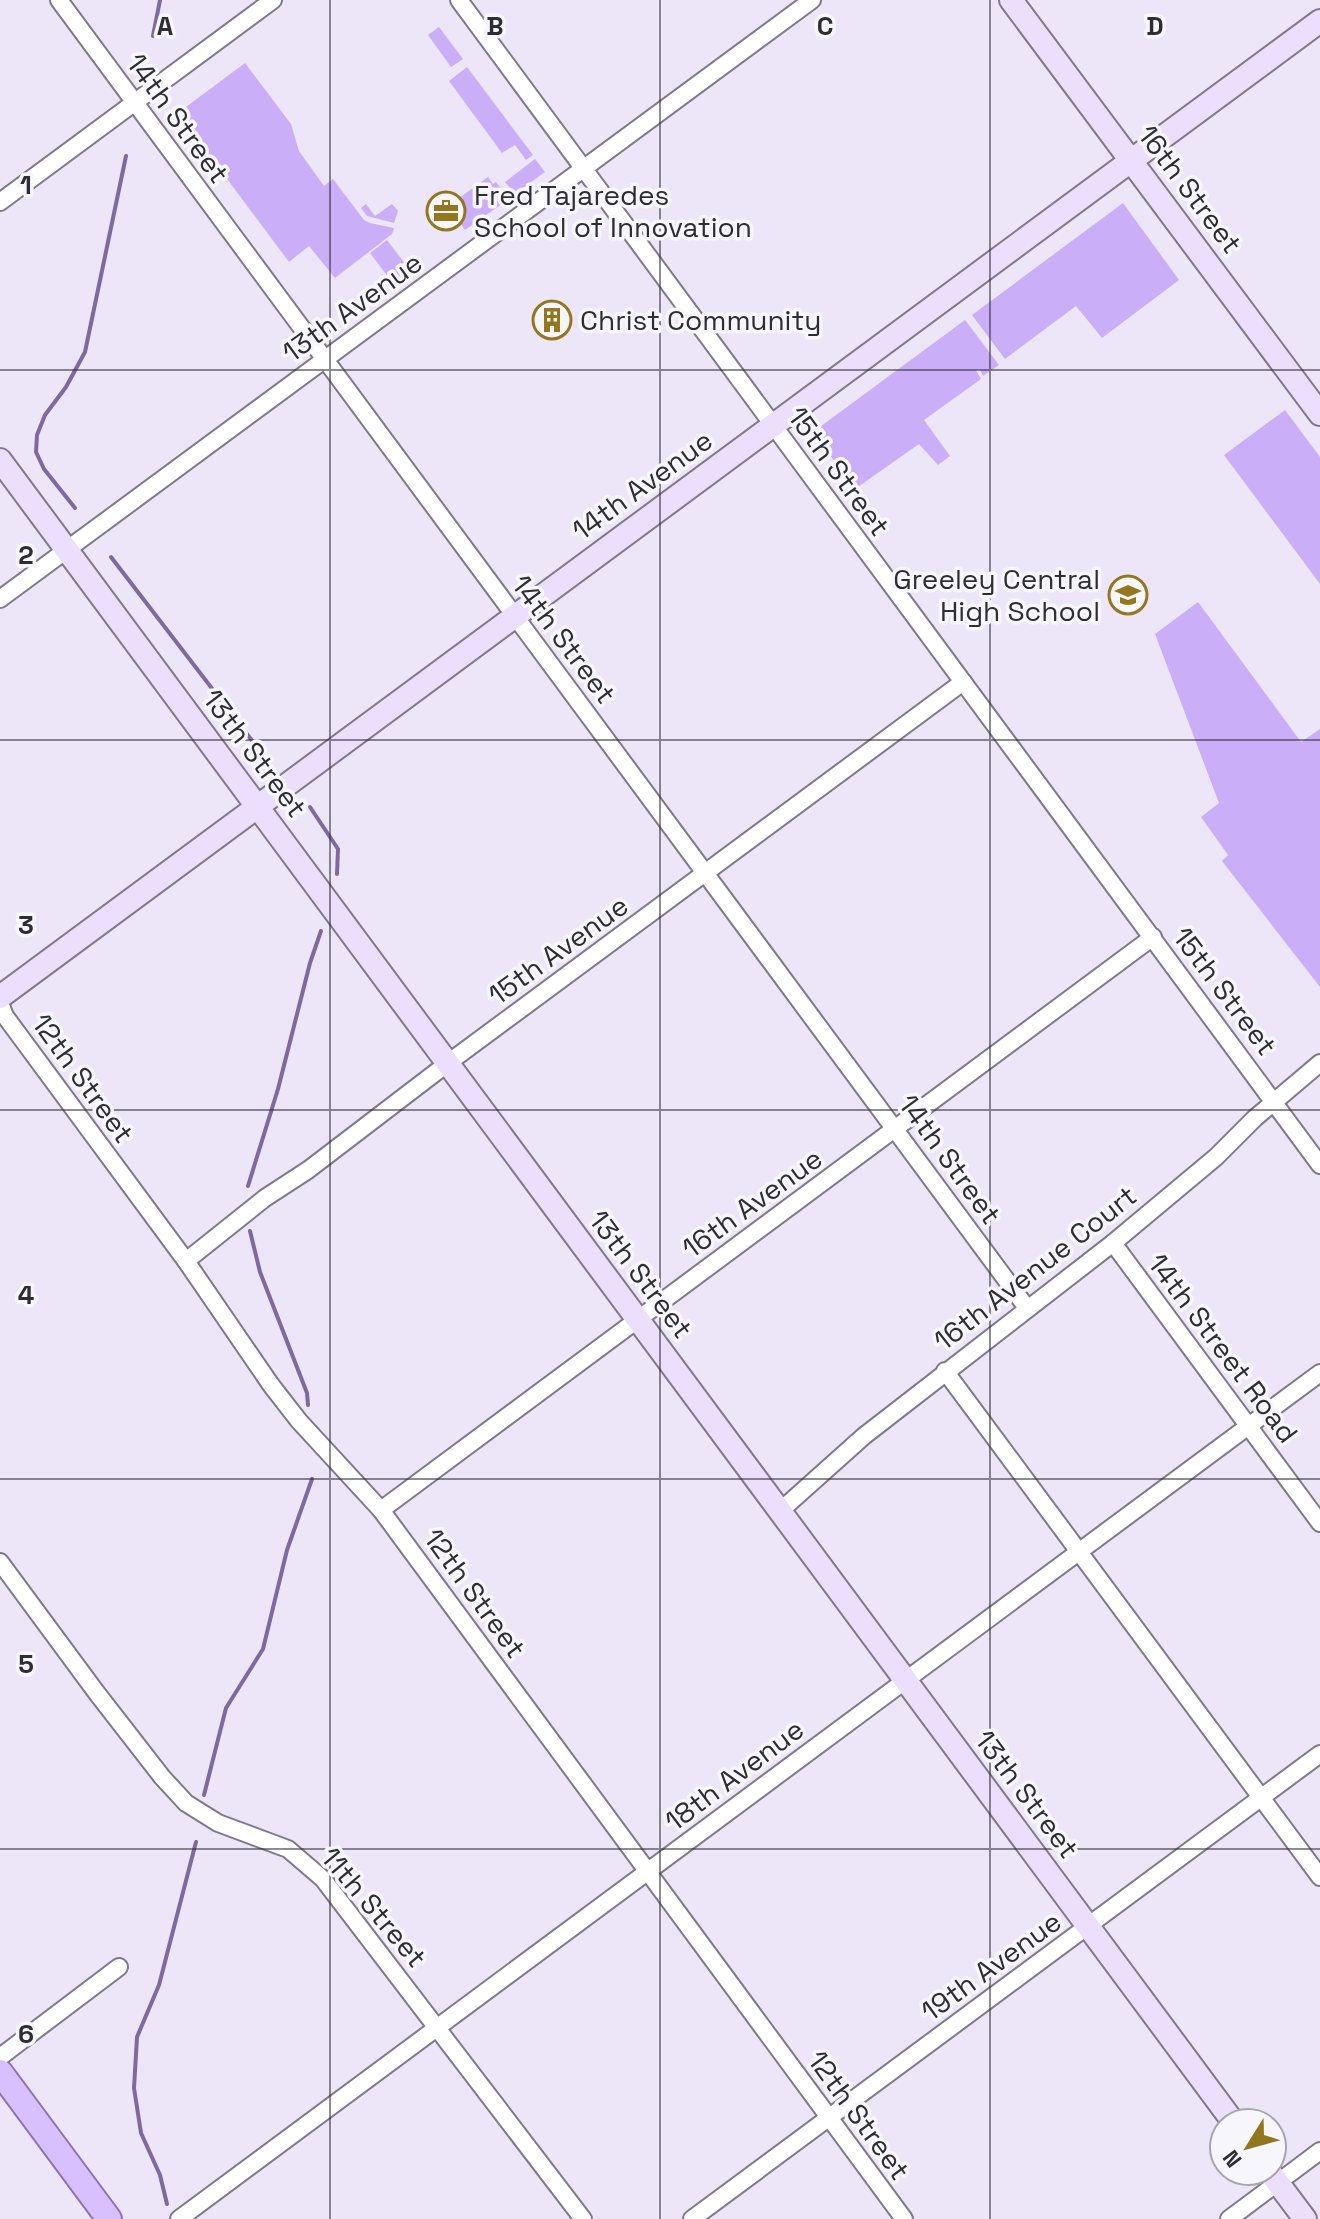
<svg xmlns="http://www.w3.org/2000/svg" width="1320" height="2219" font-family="'Space Grotesk',sans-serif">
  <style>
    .green { fill: #caaef8 }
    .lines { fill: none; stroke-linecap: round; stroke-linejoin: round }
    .stream { stroke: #7e6a9f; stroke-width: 4 }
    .street-casing { stroke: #7f798a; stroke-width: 20 }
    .secondary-casing { stroke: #7f798a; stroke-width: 26 }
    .primary-casing { stroke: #8c71b5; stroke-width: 28 }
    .street { stroke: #fff; stroke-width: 16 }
    .secondary { stroke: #ecdffe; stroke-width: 22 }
    .primary { stroke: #d8bffd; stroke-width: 24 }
    .grid { fill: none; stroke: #2f2d34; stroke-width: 2; stroke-opacity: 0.55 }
    .labels { text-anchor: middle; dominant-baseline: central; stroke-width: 7; stroke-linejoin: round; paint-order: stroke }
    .street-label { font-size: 28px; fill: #2f2d34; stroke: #f8f6fd }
    .poi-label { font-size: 28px; fill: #2f2d34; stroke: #f8f6fd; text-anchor: start }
    .grid-label { font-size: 26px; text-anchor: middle; font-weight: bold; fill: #2f2d34; stroke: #f8f6fd; stroke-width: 7; stroke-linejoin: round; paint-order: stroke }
  </style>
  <rect width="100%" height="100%" fill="#ede6f9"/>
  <!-- green -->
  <g class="green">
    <path d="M439 27 463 59 451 67 428 35Z"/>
    <path d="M245 63 291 124 299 151 324 186 333 179 364 220 370 223 394 228 392 234 335 278 309 246 289 262 178 113Z"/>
    <path d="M467 67 533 155 526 160 515 145 502 153 449 81Z"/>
    <path d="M535 159 545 172 515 194 505 182Z"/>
    <path d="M488 177 493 184 496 182 509 199 465 230 456 217 463 212 455 201Z"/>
    <path d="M1123 203 1179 280 1102 338 1076 306 1005 359 972 315Z"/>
    <path d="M366 204 375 216 392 204 398 211 394 223 367 216 361 208Z"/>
    <path d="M387 240 409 269 392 282 370 253Z"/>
    <path d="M965 320 999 365 983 376 980 370H976L981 379 924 420 950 456 938 465 919 444 855 489 813 432Z"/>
    <path d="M1285 410 1320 457V584L1224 455Z"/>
    <path d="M1198 602 1301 742 1320 729V987L1222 861 1228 855 1201 817 1219 803 1155 634Z"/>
  </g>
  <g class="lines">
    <!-- stream -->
    <g class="stream">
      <path d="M153 36 160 0"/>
      <path d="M75 508 44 469 36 452 37 435 45 415 66 387 85 352 126 156"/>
      <path d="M111 557 270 764"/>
      <path d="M310 807 338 849 337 874"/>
      <path d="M248 1186 278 1089 310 963 321 931"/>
      <path d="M250 1231 260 1272 307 1393 308 1405"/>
      <path d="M204 1795 226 1708 263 1649 287 1550 312 1479"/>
      <path d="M167 2204 160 2175 141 2133 134 2088 137 2037 159 1985 196 1842"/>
    </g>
    <!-- street casing -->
    <g class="street-casing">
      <g id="street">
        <path d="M59 0 1027 1308"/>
        <path d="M459 0 1320 1165"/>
        <path d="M0 202 273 0"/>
        <path d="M0 599 812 0"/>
        <path d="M0 1003 5 1016 186 1261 271 1385 299 1421 381 1510 904 2219"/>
        <path d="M1113 1243 1320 1523"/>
        <path d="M186 1261 265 1198 308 1170 448 1063 963 682"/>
        <path d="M945 1371 1320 1877"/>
        <path d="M381 1510 1153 937"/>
        <path d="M779 1512 864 1436 1113 1243 1216 1157 1255 1118 1320 1063"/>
        <path d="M0 1562 96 1692 162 1777 186 1803 218 1823 288 1849 323 1879 583 2219"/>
        <path d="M0 2057 119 1967"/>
        <path d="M179 2219 1320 1373"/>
        <path d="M692 2219 1320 1754"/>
        <path d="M1229 2219 1320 2151"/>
      </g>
    </g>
    <!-- secondary casing -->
    <g class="secondary-casing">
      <g id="secondary">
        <path d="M1011 0 1320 414"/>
        <path d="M0 460 1234 2123"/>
        <path d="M0 997 1320 21"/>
        <path d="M1269 2171 1305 2219"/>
      </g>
    </g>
    <!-- primary casing -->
    <g class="primary-casing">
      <path id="primary" d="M0 2072 109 2219"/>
    </g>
    <!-- street -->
    <use href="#street" class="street"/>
    <!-- secondary -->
    <use href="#secondary" class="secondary"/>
    <!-- primary -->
    <use href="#primary" class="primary"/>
  </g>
  <!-- grid -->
  <path class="grid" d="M330 0V2219M660 0V2219M990 0V2219M0 370H1320M0 740H1320M0 1110H1320M0 1479H1320M0 1849H1320"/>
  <!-- icons -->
  <defs>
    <g id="office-ring" transform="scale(2)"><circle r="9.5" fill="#f8f6fd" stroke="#92771e" stroke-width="1.5"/><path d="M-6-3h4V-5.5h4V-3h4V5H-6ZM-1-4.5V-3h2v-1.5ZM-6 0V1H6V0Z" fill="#92771e"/></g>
    <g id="building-ring" transform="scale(2)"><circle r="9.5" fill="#f8f6fd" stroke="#92771e" stroke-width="1.5"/><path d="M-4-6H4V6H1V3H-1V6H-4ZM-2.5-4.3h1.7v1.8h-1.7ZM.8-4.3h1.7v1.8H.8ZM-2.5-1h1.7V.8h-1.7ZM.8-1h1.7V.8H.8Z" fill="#92771e"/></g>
    <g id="school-ring" transform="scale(2)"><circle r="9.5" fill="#f8f6fd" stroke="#92771e" stroke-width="1.5"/><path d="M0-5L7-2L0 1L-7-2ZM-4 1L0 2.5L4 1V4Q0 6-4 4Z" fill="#92771e"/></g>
  </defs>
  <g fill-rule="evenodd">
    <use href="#office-ring" x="446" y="211"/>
    <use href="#building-ring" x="552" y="320"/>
    <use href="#school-ring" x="1128" y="595"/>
  </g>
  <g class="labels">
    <!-- street labels -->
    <g class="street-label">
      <text transform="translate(178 118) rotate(54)">14th Street</text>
      <text transform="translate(1190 189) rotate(53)">16th Street</text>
      <text transform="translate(352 307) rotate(-36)">13th Avenue</text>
      <text transform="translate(839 471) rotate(54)">15th Street</text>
      <text transform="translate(642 485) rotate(-36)">14th Avenue</text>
      <text transform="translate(564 639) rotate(53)">14th Street</text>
      <text transform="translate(255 753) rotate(53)">13th Street</text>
      <text transform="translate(558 950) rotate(-36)">15th Avenue</text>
      <text transform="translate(1225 991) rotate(53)">15th Street</text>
      <text transform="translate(83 1078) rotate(54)">12th Street</text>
      <text transform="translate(950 1159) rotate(54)">14th Street</text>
      <text transform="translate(752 1203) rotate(-36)">16th Avenue</text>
      <text transform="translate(1035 1268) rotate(-38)">16th Avenue Court</text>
      <text transform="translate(641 1274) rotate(53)">13th Street</text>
      <text transform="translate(1223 1348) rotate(53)">14th Street Road</text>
      <text transform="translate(475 1593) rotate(54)">12th Street</text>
      <text transform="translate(734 1775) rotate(-37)">18th Avenue</text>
      <text transform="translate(1027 1794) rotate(53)">13th Street</text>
      <text transform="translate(374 1907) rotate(50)">11th Street</text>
      <text transform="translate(991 1966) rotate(-36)">19th Avenue</text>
      <text transform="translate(859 2115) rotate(54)">12th Street</text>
    </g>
    <!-- poi labels -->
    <g class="poi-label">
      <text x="474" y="195">Fred Tajaredes<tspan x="474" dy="32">School of Innovation</tspan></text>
      <text x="580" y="320">Christ Community</text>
      <text x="1100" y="579" text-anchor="end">Greeley Central<tspan x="1100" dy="32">High School</tspan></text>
    </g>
  </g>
  <g class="grid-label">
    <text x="165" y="35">A</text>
    <text x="495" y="35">B</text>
    <text x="825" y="35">C</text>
    <text x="1155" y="35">D</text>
    <text x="26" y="194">1</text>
    <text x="26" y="564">2</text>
    <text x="26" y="934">3</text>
    <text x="26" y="1304">4</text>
    <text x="26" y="1673">5</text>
    <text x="26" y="2043">6</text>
  </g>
  <!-- north arrow -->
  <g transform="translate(1248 2147) rotate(233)"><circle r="38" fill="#f8f6fd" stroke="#a8a6ad" stroke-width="2"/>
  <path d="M0-6L14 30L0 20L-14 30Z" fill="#92771e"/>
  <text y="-12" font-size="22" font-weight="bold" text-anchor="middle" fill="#2f2d34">N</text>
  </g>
</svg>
